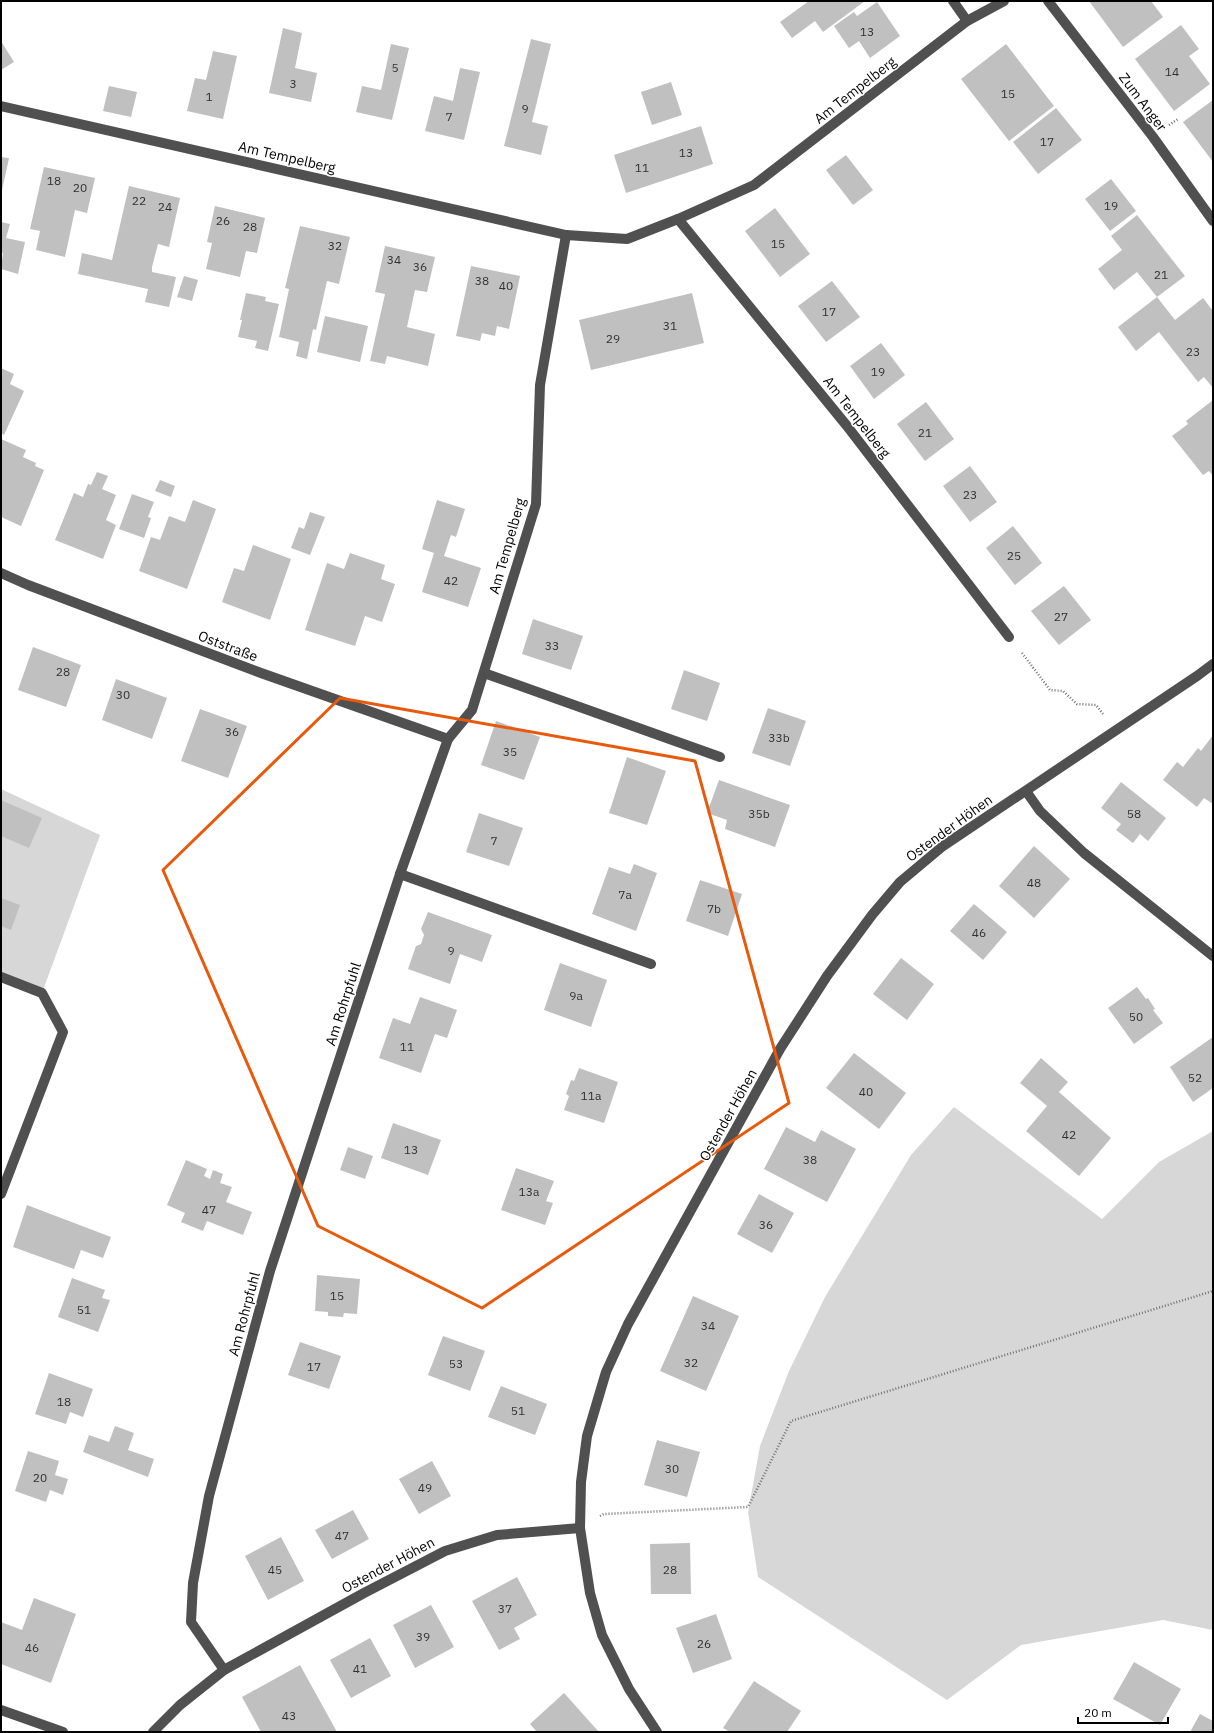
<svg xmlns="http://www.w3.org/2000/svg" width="1214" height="1733" font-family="'IBM Plex Sans',sans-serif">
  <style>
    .green { fill: #d7d7d7 }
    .building { fill: #c0c0c0 }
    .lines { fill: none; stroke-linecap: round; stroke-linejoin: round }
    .path { stroke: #727272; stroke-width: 2.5; stroke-dasharray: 1 2; stroke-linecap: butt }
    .minor { stroke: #505050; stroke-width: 10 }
    .marked { fill: none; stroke: #e8590c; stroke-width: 3; stroke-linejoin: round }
    .labels { text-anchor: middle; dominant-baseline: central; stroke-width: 3; stroke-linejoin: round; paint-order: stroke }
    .number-label { font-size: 12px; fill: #303030 }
    .street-label { font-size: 14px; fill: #000; stroke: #fff }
  </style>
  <rect width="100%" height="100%" fill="#fff"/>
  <!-- green -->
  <g class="green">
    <path d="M1 789 100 835 42 993 1 977Z"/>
    <path d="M954 1107 1102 1219 1159 1162 1213 1131V1630L1163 1620 1021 1645 947 1700 758 1577 748 1512 760 1446 789 1371 825 1297 911 1155Z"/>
  </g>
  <!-- building -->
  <g class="building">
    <path d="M809 1H865L823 32 815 21 792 38 780 22Z"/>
    <path d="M1089 1H1151L1163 17 1123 47Z"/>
    <path d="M877 2 900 36 870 58 859 41 849 48 834 26 854 12 857 16Z"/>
    <path d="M1181 25 1199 49 1189 56 1210 84 1174 111 1135 59Z"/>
    <path d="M283 28 302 33 295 68 317 73 311 102 269 93Z"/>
    <path d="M531 39 551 44 532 122 548 126 541 155 504 146Z"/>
    <path d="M1 41 14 62 1 70Z"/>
    <path d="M391 44 409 48 392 120 356 112 362 86 381 90Z"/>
    <path d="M1006 44 1054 106 1009 141 961 79Z"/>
    <path d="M213 51 237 56 223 119 187 111 195 78 206 80Z"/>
    <path d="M460 68 480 72 464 140 425 131 434 96 453 101Z"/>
    <path d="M671 82 682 115 652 125 641 92Z"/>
    <path d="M109 86 137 92 131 117 103 111Z"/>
    <path d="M1213 100V162L1183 122Z"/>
    <path d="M1056 108 1082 140 1038 174 1013 142Z"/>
    <path d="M701 126 713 164 626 193 614 155Z"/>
    <path d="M846 155 873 190 853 205 826 170Z"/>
    <path d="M1 157 9 158 2 190H1Z"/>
    <path d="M44 167 95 178 87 213 75 210 65 257 36 250 40 231 30 229Z"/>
    <path d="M1111 179 1136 211 1110 231 1085 199Z"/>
    <path d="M129 186 180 198 169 247 158 244 152 267V272L176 277 169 307 145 302 148 289 78 274 82 253 112 260Z"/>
    <path d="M215 206 265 218 257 253 246 251 240 277 206 269 212 243 207 242Z"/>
    <path d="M775 208 810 254 780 277 745 231Z"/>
    <path d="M1137 215 1185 276 1157 297 1137 272 1114 290 1098 269 1122 250 1111 236Z"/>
    <path d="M1 222 10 224 6 238 25 242 18 274 1 269 3 253 1 252Z"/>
    <path d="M300 226 350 237 339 284 327 281 316 330 313 329 307 359 296 356 299 342 279 337 289 289 285 288Z"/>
    <path d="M385 246 435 257 427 292 415 290 407 327 435 334 428 366 387 356 385 364 370 361 385 294 375 292Z"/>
    <path d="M471 266 520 276 509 329 497 326 495 336 482 333 480 341 456 336Z"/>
    <path d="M184 276 198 280 192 301 177 297Z"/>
    <path d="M832 281 860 317 826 342 798 306Z"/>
    <path d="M246 293 266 297 265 301 279 304 268 351 255 348 257 341 238 337 242 320H240Z"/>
    <path d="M692 293 704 343 591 370 579 320Z"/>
    <path d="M1157 297 1175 320 1203 298 1213 311V388L1204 377 1198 382 1159 332 1136 351 1118 327Z"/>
    <path d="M325 316 368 326 360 362 317 352Z"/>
    <path d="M881 343 905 375 874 399 850 366Z"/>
    <path d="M1 368 14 374 10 384 24 391 4 435 1 433Z"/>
    <path d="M1213 400V476L1209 471 1203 475 1172 436 1188 424 1186 421Z"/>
    <path d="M926 402 954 439 925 461 897 424Z"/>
    <path d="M1 439 26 450 23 457 36 463 35 466 44 470 21 526 1 517Z"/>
    <path d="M970 466 997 502 970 522 943 486Z"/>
    <path d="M97 472 108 476 102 489 116 495 106 520 116 525 103 559 55 540 74 493 83 497 88 484 91 485Z"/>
    <path d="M160 480 175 486 171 497 155 491Z"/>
    <path d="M132 494 154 502 148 517 151 518 144 538 119 529Z"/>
    <path d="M193 500 216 509 187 589 139 571 151 537 160 540 169 516 185 522Z"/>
    <path d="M437 500 465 509 456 537 451 535 444 556 481 568 468 607 422 592 434 553 422 549Z"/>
    <path d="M310 512 325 517 310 555 291 548 299 527 304 529Z"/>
    <path d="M1013 526 1042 563 1015 585 986 548Z"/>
    <path d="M253 545 291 559 270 620 222 602 234 568 244 571Z"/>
    <path d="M350 553 385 565 381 579 395 584 382 622 365 616 355 646 305 630 327 563 344 569Z"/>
    <path d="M1064 586 1091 620 1059 645 1031 611Z"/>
    <path d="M533 619 583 636 571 670 522 654Z"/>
    <path d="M33 647 81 665 66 707 18 690Z"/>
    <path d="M684 670 720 683 707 721 671 709Z"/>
    <path d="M116 679 167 698 152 739 102 720Z"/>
    <path d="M768 708 806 721 790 766 752 753Z"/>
    <path d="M200 709 247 726 228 778 181 761Z"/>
    <path d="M496 721 540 737 524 780 481 765Z"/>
    <path d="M1213 735V804L1204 798 1197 807 1163 780 1177 762 1183 767 1198 748 1201 751Z"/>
    <path d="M627 757 666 771 647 825 609 813Z"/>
    <path d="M719 780 790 805 775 847 725 829 727 820 707 813Z"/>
    <path d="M1121 782 1166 818 1148 841 1140 834 1133 843 1116 830 1121 824 1101 808Z"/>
    <path d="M1 800 42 818 29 848 1 836Z"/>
    <path d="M479 813 523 828 509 866 466 852Z"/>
    <path d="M1034 846 1070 879 1034 918 999 886Z"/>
    <path d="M634 864 657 873 636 931 592 914 609 867 630 874Z"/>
    <path d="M700 880 742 894 728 936 686 921Z"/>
    <path d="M1 898 20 905 11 930 1 926Z"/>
    <path d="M974 904 1007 932 983 960 950 931Z"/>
    <path d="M428 912 492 935 482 962 460 954 450 984 408 969 416 946 421 944 424 935 421 929Z"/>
    <path d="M901 958 934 984 907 1020 873 994Z"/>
    <path d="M560 963 607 980 591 1027 544 1010Z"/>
    <path d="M1137 987 1146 999 1148 998 1155 1009 1153 1010 1163 1023 1134 1044 1108 1008Z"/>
    <path d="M420 997 457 1010 447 1038 435 1034 421 1073 379 1058 393 1018 410 1024Z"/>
    <path d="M1213 1037V1088L1193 1102 1170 1067Z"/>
    <path d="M854 1053 906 1093 879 1129 826 1088Z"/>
    <path d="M1041 1058 1068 1082 1059 1092 1111 1138 1079 1176 1026 1131 1047 1106 1020 1083Z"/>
    <path d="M579 1068 618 1082 604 1123 564 1110 569 1096 566 1094 571 1080 574 1081Z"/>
    <path d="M393 1123 441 1140 428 1175 381 1158Z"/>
    <path d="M786 1127 815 1142 821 1130 856 1149 827 1202 764 1169Z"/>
    <path d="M348 1147 373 1156 365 1179 340 1170Z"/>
    <path d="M186 1160 207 1169 204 1176 210 1179 213 1170 223 1174 220 1183 232 1187 226 1202 252 1212 243 1235 207 1221 203 1231 181 1222 185 1213 167 1205Z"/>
    <path d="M516 1168 554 1181 546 1201 553 1203 545 1225 501 1210Z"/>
    <path d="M759 1194 794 1213 772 1253 737 1234Z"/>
    <path d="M27 1205 111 1237 103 1258 81 1250 74 1269 13 1247Z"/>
    <path d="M317 1275 360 1279 357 1314 344 1313 343 1317 328 1316V1312L315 1311Z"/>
    <path d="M72 1278 105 1290 102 1298 110 1300 98 1332 58 1317Z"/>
    <path d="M693 1296 739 1316 706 1391 660 1371Z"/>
    <path d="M443 1336 485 1351 470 1391 428 1375Z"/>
    <path d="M300 1342 341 1356 329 1389 288 1375Z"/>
    <path d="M49 1373 93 1389 83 1417 70 1412 66 1424 35 1414Z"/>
    <path d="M501 1386 547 1404 535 1435 488 1417Z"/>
    <path d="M115 1426 134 1433 128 1450 154 1459 148 1477 83 1452 89 1435 109 1442Z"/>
    <path d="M657 1440 700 1452 687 1497 644 1485Z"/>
    <path d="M28 1451 59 1461 55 1475 68 1479 63 1495 50 1490 46 1502 15 1491Z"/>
    <path d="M432 1461 451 1496 419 1514 399 1479Z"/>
    <path d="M353 1510 369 1539 332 1559 315 1530Z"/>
    <path d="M281 1537 304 1581 268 1600 245 1556Z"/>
    <path d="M690 1543 691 1594H651L650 1544Z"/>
    <path d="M517 1577 537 1615 514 1628 520 1639 499 1650 472 1601Z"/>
    <path d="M34 1598 76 1614 51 1683 1 1664V1622L22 1630Z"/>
    <path d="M431 1605 454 1647 415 1668 393 1625Z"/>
    <path d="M716 1614 732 1659 693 1673 676 1628Z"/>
    <path d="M370 1638 391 1676 351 1698 330 1660Z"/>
    <path d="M1134 1662 1181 1689 1160 1725 1113 1699Z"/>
    <path d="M300 1665 337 1732H261L242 1697Z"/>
    <path d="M754 1681 801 1711 787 1732H730L723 1728Z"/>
    <path d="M564 1693 598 1731 597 1732H537L530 1724Z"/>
    <path d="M1200 1714 1213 1721V1732H1190Z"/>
  </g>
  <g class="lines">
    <!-- path -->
    <g class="path">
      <path d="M1169 125 1178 119"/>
      <path d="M1022 653 1050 690 1063 691 1077 704 1096 705 1103 714"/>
      <path d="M600 1516 604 1514 748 1507 791 1421 1213 1291"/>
    </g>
    <!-- minor -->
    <g class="minor">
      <path d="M953 1 967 21"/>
      <path d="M1048 1 1153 137 1213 221"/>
      <path d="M1 106 566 235 627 239 678 219 754 185 967 21 1004 1"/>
      <path d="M678 219 847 426 1009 637"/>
      <path d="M1 573 28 585 261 673 448 739"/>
      <path d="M484 673 720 757"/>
      <path d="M1026 791 1040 811 1084 853 1213 956"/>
      <path d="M400 874 651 964"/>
      <path d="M1 977 42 993 63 1032 1 1194"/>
      <path d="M224 1670 191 1622 193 1583 209 1496 270 1271 400 874 448 739 472 710 536 504 540 385 566 235"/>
      <path d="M1 1710 63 1732"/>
      <path d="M153 1732 180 1705 224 1670 364 1593 445 1551 497 1535 580 1528"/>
      <path d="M657 1732 629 1689 602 1635 590 1593 580 1528 581 1482 587 1436 606 1372 628 1324 780 1049 827 976 872 915 900 882 943 846 1197 676 1213 664"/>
    </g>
  </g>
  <!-- marked area -->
  <path class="marked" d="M340 698 695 761 789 1103 482 1308 318 1226 163 870Z"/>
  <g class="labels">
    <!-- number labels -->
    <g class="number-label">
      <text x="867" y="31">13</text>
      <text x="395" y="67">5</text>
      <text x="1172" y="71">14</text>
      <text x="293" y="83">3</text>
      <text x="1008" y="93">15</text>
      <text x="209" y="96">1</text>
      <text x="525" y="108">9</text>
      <text x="449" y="116">7</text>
      <text x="1047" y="141">17</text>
      <text x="686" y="152">13</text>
      <text x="642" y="167">11</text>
      <text x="54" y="180">18</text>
      <text x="80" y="187">20</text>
      <text x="139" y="200">22</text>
      <text x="1111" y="205">19</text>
      <text x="165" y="206">24</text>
      <text x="223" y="220">26</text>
      <text x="250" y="226">28</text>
      <text x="778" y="243">15</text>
      <text x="335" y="245">32</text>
      <text x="394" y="259">34</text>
      <text x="420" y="266">36</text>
      <text x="1161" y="274">21</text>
      <text x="482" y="280">38</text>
      <text x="506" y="285">40</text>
      <text x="829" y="311">17</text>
      <text x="670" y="325">31</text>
      <text x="613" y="338">29</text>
      <text x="1193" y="351">23</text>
      <text x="878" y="371">19</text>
      <text x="925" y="432">21</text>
      <text x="970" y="494">23</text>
      <text x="1014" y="555">25</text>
      <text x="451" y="580">42</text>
      <text x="1061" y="616">27</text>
      <text x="552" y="645">33</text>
      <text x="63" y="671">28</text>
      <text x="123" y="694">30</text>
      <text x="232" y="731">36</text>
      <text x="779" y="737">33b</text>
      <text x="510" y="751">35</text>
      <text x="759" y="813">35b</text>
      <text x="1134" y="813">58</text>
      <text x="494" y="840">7</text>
      <text x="1034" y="882">48</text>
      <text x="625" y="894">7a</text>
      <text x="714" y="908">7b</text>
      <text x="979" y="932">46</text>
      <text x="451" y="950">9</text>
      <text x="576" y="995">9a</text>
      <text x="1136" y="1016">50</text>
      <text x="407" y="1046">11</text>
      <text x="1195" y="1077">52</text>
      <text x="866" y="1091">40</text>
      <text x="591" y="1095">11a</text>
      <text x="1069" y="1134">42</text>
      <text x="411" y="1149">13</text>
      <text x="810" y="1159">38</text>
      <text x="529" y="1191">13a</text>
      <text x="209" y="1209">47</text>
      <text x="766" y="1224">36</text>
      <text x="337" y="1295">15</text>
      <text x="84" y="1309">51</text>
      <text x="708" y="1325">34</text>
      <text x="691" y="1362">32</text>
      <text x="456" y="1363">53</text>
      <text x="314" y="1366">17</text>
      <text x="64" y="1401">18</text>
      <text x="518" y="1410">51</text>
      <text x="672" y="1468">30</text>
      <text x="40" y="1477">20</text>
      <text x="425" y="1487">49</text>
      <text x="342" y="1535">47</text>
      <text x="275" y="1569">45</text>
      <text x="670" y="1569">28</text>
      <text x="505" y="1608">37</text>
      <text x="423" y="1636">39</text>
      <text x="704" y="1643">26</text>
      <text x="32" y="1647">46</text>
      <text x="360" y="1668">41</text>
      <text x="289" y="1715">43</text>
    </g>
    <!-- street labels -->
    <g class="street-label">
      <text transform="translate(855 90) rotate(-38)">Am Tempelberg</text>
      <text transform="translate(1143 102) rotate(53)">Zum Anger</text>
      <text transform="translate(287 157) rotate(13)">Am Tempelberg</text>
      <text transform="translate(857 417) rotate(52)">Am Tempelberg</text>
      <text transform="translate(507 546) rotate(-74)">Am Tempelberg</text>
      <text transform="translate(228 646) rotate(21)">Oststraße</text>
      <text transform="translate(949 828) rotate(-36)">Ostender Höhen</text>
      <text transform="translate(343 1004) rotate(-72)">Am Rohrpfuhl</text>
      <text transform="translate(728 1115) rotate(-61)">Ostender Höhen</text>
      <text transform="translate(244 1314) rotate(-75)">Am Rohrpfuhl</text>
      <text transform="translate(388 1565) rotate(-28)">Ostender Höhen</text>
    </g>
  </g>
  <!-- border -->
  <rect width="1214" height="1733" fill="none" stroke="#000000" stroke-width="4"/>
  <!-- scale -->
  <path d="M1078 1717v6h90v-6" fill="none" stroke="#000000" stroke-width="2"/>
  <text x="1084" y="1717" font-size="12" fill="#000000" stroke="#ffffff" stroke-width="3" paint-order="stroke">20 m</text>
</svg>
